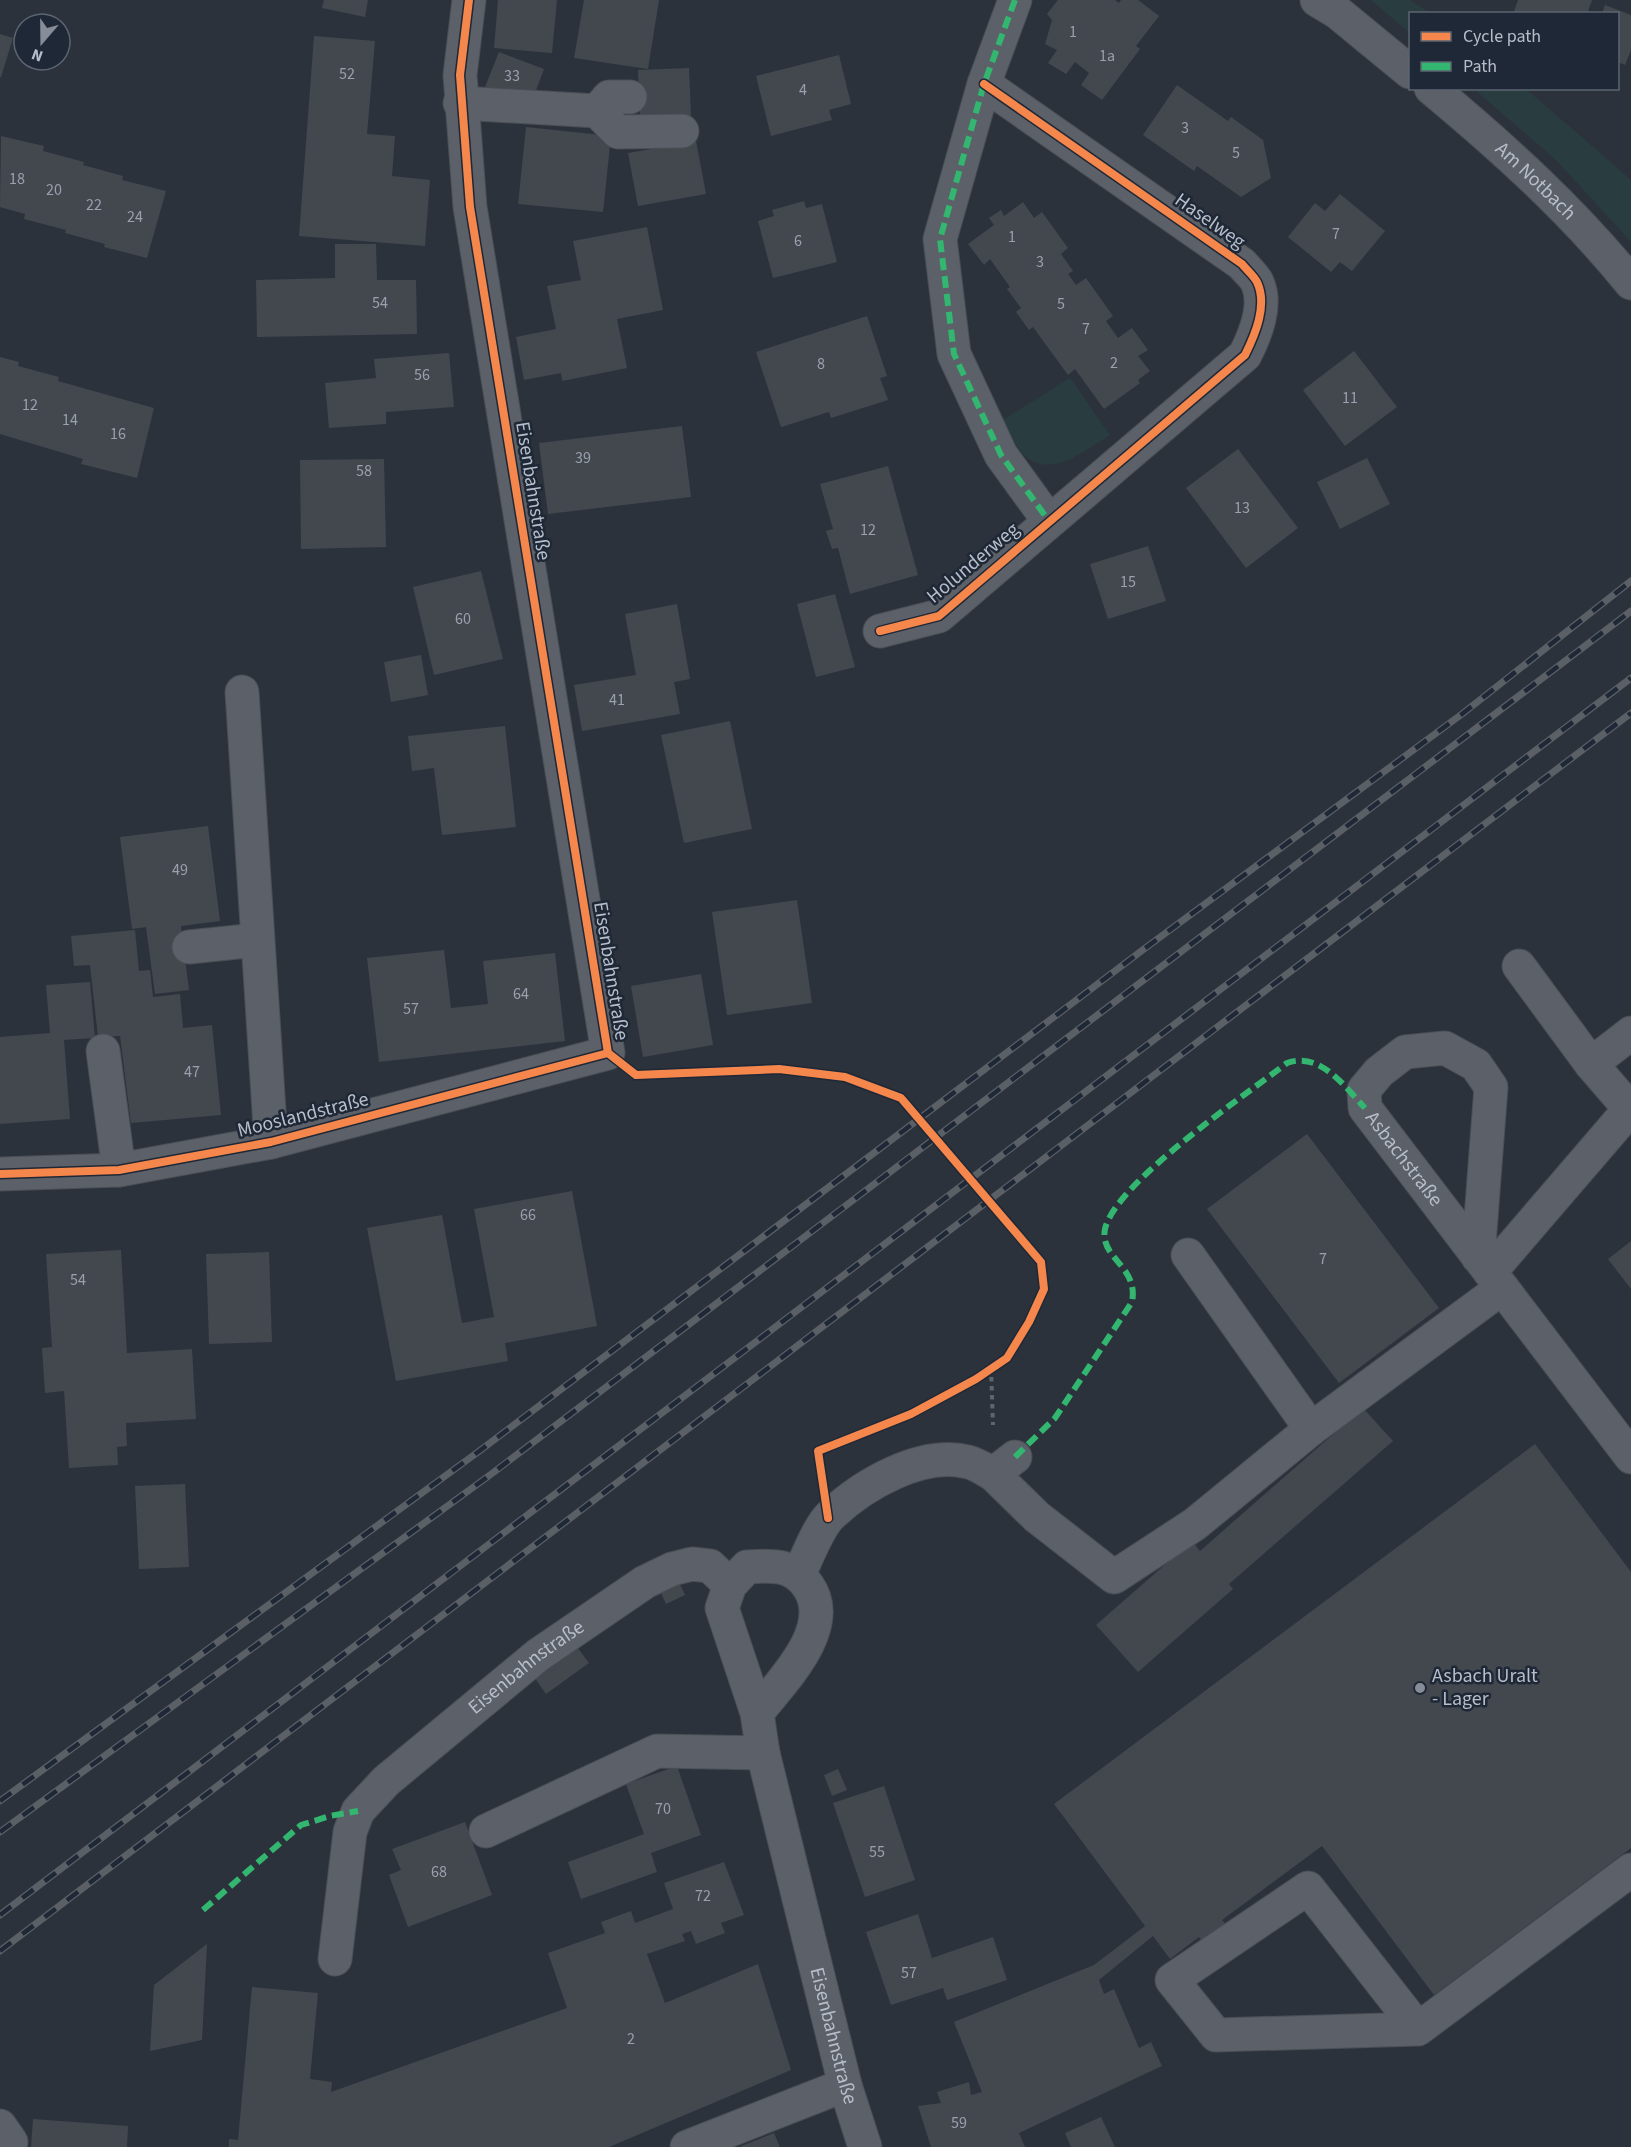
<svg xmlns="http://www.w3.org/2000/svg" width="1631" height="2147" font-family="'Source Sans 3',sans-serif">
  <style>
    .green { fill: #293c40 }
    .building { fill: #43484f }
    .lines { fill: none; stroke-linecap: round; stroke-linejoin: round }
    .minor-casing { stroke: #4a4e55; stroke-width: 35 }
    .path { stroke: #5f656c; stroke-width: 4; stroke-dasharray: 4.5 4.5; stroke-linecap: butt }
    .minor { stroke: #5c6068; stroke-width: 33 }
    .rail-casing { stroke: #5b5f66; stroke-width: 7 }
    .rail { stroke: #1f2836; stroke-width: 4.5; stroke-dasharray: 14; stroke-linecap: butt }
    .quiet { stroke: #33b770; stroke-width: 6; stroke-dasharray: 12 6; stroke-linecap: butt }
    .cycleway-casing { stroke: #1f2836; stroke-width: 11 }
    .cycleway { stroke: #f5874c; stroke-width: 8 }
    .poi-dot { fill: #868d99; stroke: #1f2836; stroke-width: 2 }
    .labels { text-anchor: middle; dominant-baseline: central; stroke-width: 5; stroke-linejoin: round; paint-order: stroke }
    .number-label { font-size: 16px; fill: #9aa0ac }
    .street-label { font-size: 20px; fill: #b7becb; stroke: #1f2836 }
    .poi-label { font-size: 20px; fill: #b7becb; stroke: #1f2836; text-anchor: start }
  </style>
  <rect width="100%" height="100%" fill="#2c323b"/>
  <!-- green -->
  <g class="green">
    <path d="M1371 0H1410L1430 13 1410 14V33Z"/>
    <path d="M1474 89H1526L1629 178 1631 181V242L1557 161Z"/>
    <path d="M1070 378 1110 435C1085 450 1049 482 1022 453 1015 444 1009 430 1003 420Z"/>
  </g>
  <!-- building -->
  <g class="building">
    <path d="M324 0H368L365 17 322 8Z"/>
    <path d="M498 0H557L552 53 494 48Z"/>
    <path d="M584 0H659L648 69 574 58Z"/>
    <path d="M1058 0H1115L1119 3 1121 0H1138L1159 16 1136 46 1140 49 1102 100 1081 85 1089 73 1075 62 1066 74 1048 63 1057 50 1045 44 1052 20 1047 14Z"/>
    <path d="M1518 0H1592L1587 14H1513Z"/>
    <path d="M1605 5 1631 15V50L1625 65 1618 62V14H1602Z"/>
    <path d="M0 34 13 38 1 77H0Z"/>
    <path d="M314 36 375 41 367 134 395 136 392 176 430 180 425 246 299 236Z"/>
    <path d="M499 52 544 69 531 104 485 87Z"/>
    <path d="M839 55 851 104 829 110 832 120 771 136 756 76Z"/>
    <path d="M689 68 691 116 640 119 638 70Z"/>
    <path d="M1177 85 1228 121 1231 117 1263 140 1271 178 1241 197 1197 166 1194 171 1143 135Z"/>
    <path d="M526 127 611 136 603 212 518 204Z"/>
    <path d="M1 136 44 146 43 151 84 162 83 165 123 176 122 180 166 191 147 258 104 247 105 244 65 233 66 230 24 219 25 214 0 207Z"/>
    <path d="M696 141 706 194 638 206 628 153Z"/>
    <path d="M1340 194 1385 231 1352 271 1340 262 1331 272 1288 237 1315 203 1325 211Z"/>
    <path d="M804 201 806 208 822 204 837 262 773 278 758 221 774 216 772 210Z"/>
    <path d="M1023 202 1034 218 1042 212 1068 248 1061 254 1073 271 1068 274 1076 285 1086 278 1113 316 1106 321 1118 338 1132 328 1148 350 1138 356 1150 371 1138 380 1140 383 1104 409 1075 369 1068 375 1033 327 1029 330 1016 312 1021 308 1007 289 1010 287 990 259 984 265 968 244 994 225 989 218 1001 210 1004 216Z"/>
    <path d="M647 227 663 310 617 319 627 368 562 381 561 373 524 380 516 337 556 329 547 286 581 280 573 241Z"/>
    <path d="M335 244H376L377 280H416L417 334 257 337 256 280 335 278Z"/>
    <path d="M867 316 887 376 880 378 888 400 831 418 829 412 781 427 756 352Z"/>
    <path d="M1354 351 1397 407 1345 446 1303 390Z"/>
    <path d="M449 353 454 407 386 412V424L329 428 325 383 376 378 374 359Z"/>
    <path d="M0 357 19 362 18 366 59 377 58 381 154 408 137 478 81 464 83 459 0 434Z"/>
    <path d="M682 426 691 497 548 514 539 443Z"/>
    <path d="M1238 449 1298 528 1246 568 1186 488Z"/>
    <path d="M1367 458 1390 504 1340 529 1317 482Z"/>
    <path d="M384 459 386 547 301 549 300 460Z"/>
    <path d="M888 466 918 575 850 594 838 548 832 549 826 531 833 529 820 484Z"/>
    <path d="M1148 546 1166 601 1108 619 1090 564Z"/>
    <path d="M481 571 503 659 434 675 413 587Z"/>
    <path d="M835 594 855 667 816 677 797 604Z"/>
    <path d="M677 604 690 679 674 682 680 714 582 731 574 685 636 675 625 614Z"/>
    <path d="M421 655 428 695 391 702 384 662Z"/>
    <path d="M730 721 752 829 684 843 661 735Z"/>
    <path d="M505 726 516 827 442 835 434 768 412 771 408 736Z"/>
    <path d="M208 826 220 921 181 926 189 990 155 994 146 927 132 929 120 837Z"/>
    <path d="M797 900 812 1003 727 1015 712 912Z"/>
    <path d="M135 930 139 971 150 970 153 997 180 994 183 1028 212 1025 221 1115 131 1123 120 1036 98 1037 90 965 74 966 71 936Z"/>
    <path d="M444 950 451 1008 488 1004 483 961 555 953 565 1041 379 1062 367 958Z"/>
    <path d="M701 974 713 1045 643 1057 631 986Z"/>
    <path d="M90 982 95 1038 64 1040 70 1119 0 1124V1037L50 1033 46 985Z"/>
    <path d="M1307 1134 1439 1308 1339 1383 1207 1209Z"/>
    <path d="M572 1191 597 1326 505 1343 508 1361 396 1381 367 1228 442 1215 462 1323 494 1317 474 1209Z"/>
    <path d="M1631 1241V1289L1608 1259Z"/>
    <path d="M121 1250 127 1353 192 1349 196 1419 126 1423 127 1446 117 1447 118 1465 69 1468 64 1391 45 1393 42 1348 52 1347 46 1254Z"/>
    <path d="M269 1252 272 1342 209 1344 206 1254Z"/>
    <path d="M1363 1408 1393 1441 1229 1584 1233 1589 1138 1672 1096 1625 1192 1541 1200 1551Z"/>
    <path d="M1535 1444 1631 1572V1848L1434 1995 1322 1846 1222 1920 1231 1931 1208 1949 1199 1937 1170 1959 1153 1936 1099 1980 1104 1994 1114 1989 1139 2048 1151 2042 1162 2066 1019 2133 1025 2147H931L918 2106 941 2103 937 2092 969 2082 971 2095 982 2092 954 2022 1094 1965 1145 1926 1054 1804Z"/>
    <path d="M185 1484 189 1567 139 1569 135 1486Z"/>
    <path d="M678 1580 685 1595 666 1604 659 1589Z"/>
    <path d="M574 1643 589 1663 546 1694 532 1674Z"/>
    <path d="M677 1766 701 1835 651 1853 657 1872 581 1899 568 1862 644 1834 626 1784Z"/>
    <path d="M838 1769 847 1790 832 1796 824 1775Z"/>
    <path d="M884 1786 915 1880 865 1897 833 1803Z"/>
    <path d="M465 1822 492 1895 408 1927 389 1875 401 1870 392 1849Z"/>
    <path d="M724 1862 744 1915 721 1923 725 1933 696 1944 691 1931 682 1934 685 1941 647 1954 665 2003 758 1964 791 2070 609 2147H229V2139L238 2140 252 1987 318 1993 310 2079 332 2082 331 2092 567 2008 548 1953 605 1933 601 1922 631 1911 635 1923 673 1909 664 1883Z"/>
    <path d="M918 1914 932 1958 993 1937 1007 1980 947 2000 943 1988 891 2005 866 1932Z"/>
    <path d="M207 1944 202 2040 150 2051 154 1985Z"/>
    <path d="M1101 2117 1115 2147H1071L1065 2133Z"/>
    <path d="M33 2119 128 2126 127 2147H31Z"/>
    <path d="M774 2133 780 2147H739Z"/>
  </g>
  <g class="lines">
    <!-- minor casing -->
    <g class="minor-casing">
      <g id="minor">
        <path d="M1015 0 984 84 940 239 954 354 1001 455 1049 521"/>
        <path d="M1317 0 1337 12 1410 72"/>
        <path id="s1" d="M1431 88C1502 147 1573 211 1631 283"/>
        <path d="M460 103 597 111 618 132 682 131"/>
        <path d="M597 111 609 97H630"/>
        <path d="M880 631 939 616 1245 355C1255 335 1268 305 1257 282 1254 276 1246 269 1242 264L984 84"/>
        <path d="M242 692 271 1142"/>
        <path d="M189 947 257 940"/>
        <path d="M103 1051 119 1170"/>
        <path d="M1591 1064 1631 1033"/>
        <path d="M0 1174 119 1170 271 1142 608 1053 470 207 460 75 469 0"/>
        <path d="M1188 1255 1311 1429"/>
        <path id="s2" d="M1478 1257 1491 1087 1476 1065 1445 1048 1405 1052 1379 1072 1364 1090 1365 1108 1631 1457"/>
        <path d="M1490 1272 1630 1109 1591 1064 1519 966"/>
        <path d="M993 1474 1037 1517 1114 1577 1195 1524 1311 1429 1502 1288"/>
        <path d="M799 1574C807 1558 818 1528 830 1516 862 1485 922 1450 968 1462 977 1464 985 1470 993 1474L1015 1457"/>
        <path id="s3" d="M757 1713C781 1682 837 1628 808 1586 793 1564 772 1565 747 1567L730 1585 722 1608 757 1713 763 1753 845 2085 865 2147"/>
        <path d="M486 1831 657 1751 763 1753"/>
        <path id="s4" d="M335 1959 350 1832 358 1811 386 1781 538 1655 645 1582 672 1569 692 1564 710 1566 730 1585"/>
        <path d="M1418 2029 1308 1888 1172 1980 1216 2035 1418 2029 1631 1870"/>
        <path d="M0 2126 11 2142 10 2147"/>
        <path d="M687 2147 845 2085"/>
      </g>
    </g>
    <!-- path -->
    <path class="path" d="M991 1368 993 1425"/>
    <!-- minor -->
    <use href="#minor" class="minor"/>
    <!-- rail casing -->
    <g class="rail-casing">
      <g id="rail">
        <path d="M0 1801 478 1452 1144 949 1462 714 1631 581"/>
        <path d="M0 1832 490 1475 1631 611"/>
        <path d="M0 1915 1631 678"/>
        <path d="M0 1951 1631 713"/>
      </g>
    </g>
    <!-- rail -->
    <use href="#rail" class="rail"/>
    <!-- quiet -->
    <g class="quiet">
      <path d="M1015 0 984 84 940 239 954 354 1001 455 1049 521"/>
      <path d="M1015 1457 1055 1418 1132 1302C1139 1266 1099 1258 1105 1229 1115 1183 1247 1094 1287 1063 1320 1051 1345 1087 1365 1108"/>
      <path d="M203 1910 301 1825 330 1816 358 1811"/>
    </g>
    <!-- cycleway casing -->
    <g class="cycleway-casing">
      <g id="cycleway">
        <path d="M469 0 460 75 470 207 608 1053 636 1075 779 1069 845 1077 901 1098 1041 1262 1044 1289 1029 1322 1007 1358 976 1379 911 1414 818 1451 828 1518"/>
        <path d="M880 631 939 616 1245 355C1255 335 1268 305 1257 282 1254 276 1246 269 1242 264L984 84"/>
        <path d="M0 1174 119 1170 271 1142 608 1053"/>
      </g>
    </g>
    <!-- cycleway -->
    <use href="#cycleway" class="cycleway"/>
  </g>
  <!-- markers -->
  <circle class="poi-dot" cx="1420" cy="1688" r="6"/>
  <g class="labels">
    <!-- number labels -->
    <g class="number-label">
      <text x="1073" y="32">1</text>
      <text x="1107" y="56">1a</text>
      <text x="347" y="74">52</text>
      <text x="512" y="76">33</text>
      <text x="803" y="90">4</text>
      <text x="1185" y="128">3</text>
      <text x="1236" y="153">5</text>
      <text x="17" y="179">18</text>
      <text x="54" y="190">20</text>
      <text x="94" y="205">22</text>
      <text x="135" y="217">24</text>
      <text x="1336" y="234">7</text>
      <text x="1012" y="237">1</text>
      <text x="798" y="241">6</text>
      <text x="1040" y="262">3</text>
      <text x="380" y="303">54</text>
      <text x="1061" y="304">5</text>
      <text x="1086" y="329">7</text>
      <text x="1114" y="363">2</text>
      <text x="821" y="364">8</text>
      <text x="422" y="375">56</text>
      <text x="1350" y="398">11</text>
      <text x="30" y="405">12</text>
      <text x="70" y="420">14</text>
      <text x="118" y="434">16</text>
      <text x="583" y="458">39</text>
      <text x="364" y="471">58</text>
      <text x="1242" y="508">13</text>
      <text x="868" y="530">12</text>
      <text x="1128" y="582">15</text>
      <text x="463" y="619">60</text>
      <text x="617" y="700">41</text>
      <text x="180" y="870">49</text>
      <text x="521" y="994">64</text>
      <text x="411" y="1009">57</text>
      <text x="192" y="1072">47</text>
      <text x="528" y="1215">66</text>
      <text x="1323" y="1259">7</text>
      <text x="78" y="1280">54</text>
      <text x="663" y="1809">70</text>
      <text x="877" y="1852">55</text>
      <text x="439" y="1872">68</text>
      <text x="703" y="1896">72</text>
      <text x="909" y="1973">57</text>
      <text x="631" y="2039">2</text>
      <text x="959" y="2123">59</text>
    </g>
    <!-- street labels -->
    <g class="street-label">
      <text stroke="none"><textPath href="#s1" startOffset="140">Am Notbach</textPath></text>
      <text transform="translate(1210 221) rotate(35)">Haselweg</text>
      <text transform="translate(533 491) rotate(81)">Eisenbahnstraße</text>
      <text transform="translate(973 563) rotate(-40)">Holunderweg</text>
      <text transform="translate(611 971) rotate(81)">Eisenbahnstraße</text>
      <text transform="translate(303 1115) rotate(-14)">Mooslandstraße</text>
      <text stroke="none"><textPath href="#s2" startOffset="411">Asbachstraße</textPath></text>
      <text stroke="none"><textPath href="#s4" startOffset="372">Eisenbahnstraße</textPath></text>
      <text stroke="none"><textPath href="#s3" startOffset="706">Eisenbahnstraße</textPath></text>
    </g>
    <!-- poi labels -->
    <g class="poi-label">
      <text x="1432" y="1676">Asbach Uralt<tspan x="1432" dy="23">- Lager</tspan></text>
    </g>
  </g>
  <!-- legend -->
  <rect x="1409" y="12" width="210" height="78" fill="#1f2836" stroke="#5c6472" stroke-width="1.5"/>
  <rect x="1421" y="32" width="30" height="9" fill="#f5874c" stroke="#5c6472" stroke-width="1.5"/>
  <text x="1463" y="42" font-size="18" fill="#b7becb">Cycle path</text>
  <rect x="1421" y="62" width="30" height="9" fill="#33b770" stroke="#5c6472" stroke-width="1.5"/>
  <text x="1463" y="72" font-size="18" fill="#b7becb">Path</text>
  <!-- north arrow -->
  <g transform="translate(42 42) rotate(200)"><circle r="28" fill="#1f2836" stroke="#5c6472" stroke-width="1.5"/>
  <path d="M0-4.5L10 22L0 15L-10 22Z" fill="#868d99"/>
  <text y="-9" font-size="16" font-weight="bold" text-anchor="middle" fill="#b7becb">N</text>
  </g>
</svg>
